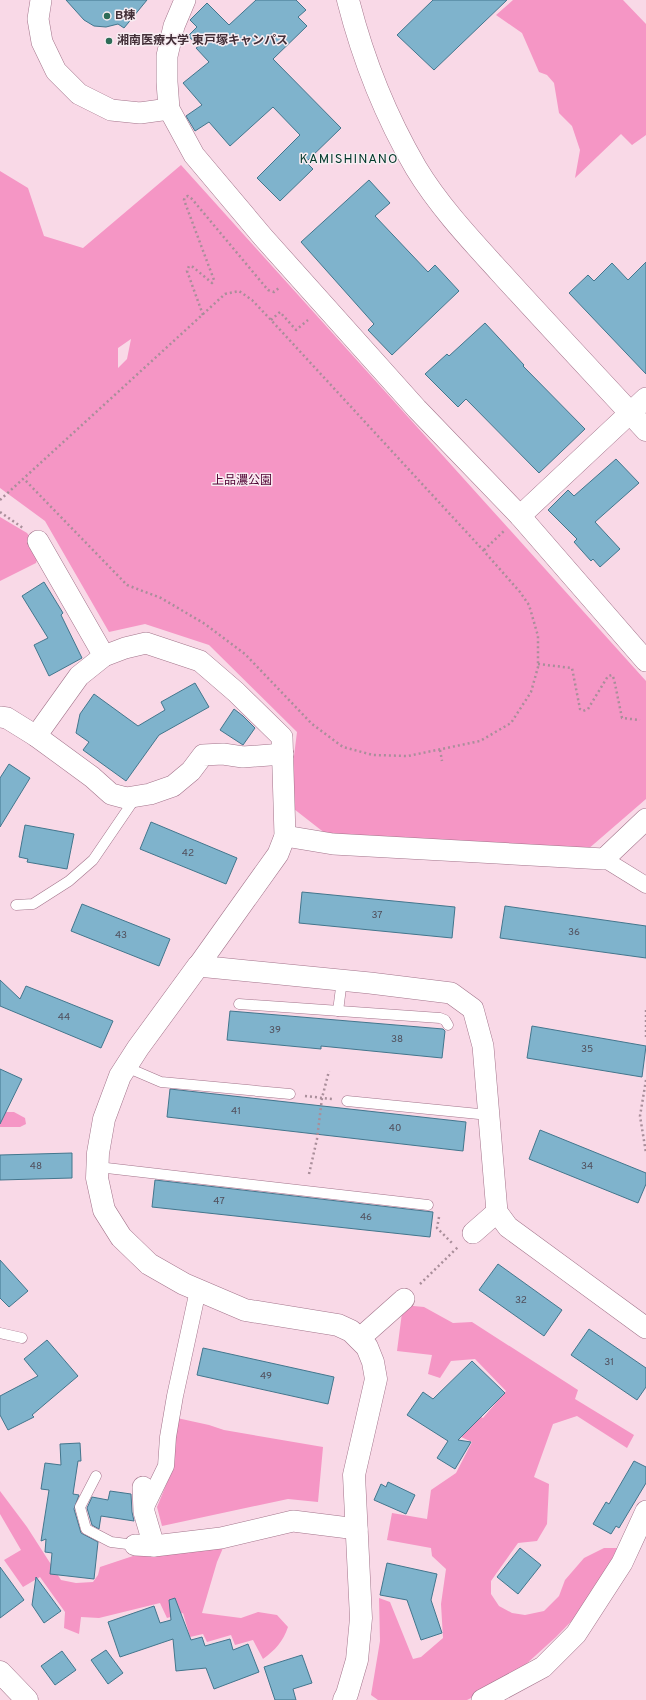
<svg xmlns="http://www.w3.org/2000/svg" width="646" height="1700" font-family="Overpass,'Noto Sans JP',sans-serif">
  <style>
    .green { fill: #f596c5; fill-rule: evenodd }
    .building { fill: #7fb3cc; stroke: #43768d }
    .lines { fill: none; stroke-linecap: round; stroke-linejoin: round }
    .service-casing { stroke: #a3748b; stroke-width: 11 }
    .pedestrian-casing { stroke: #a3748b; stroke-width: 17 }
    .minor-casing { stroke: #a3748b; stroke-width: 22 }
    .tertiary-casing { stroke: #a3748b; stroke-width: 23 }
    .path { stroke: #a98e9a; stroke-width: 2.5; stroke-dasharray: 2 3; stroke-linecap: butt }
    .service { stroke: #fff; stroke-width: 10 }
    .pedestrian { stroke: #fff; stroke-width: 16 }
    .minor { stroke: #fff; stroke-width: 21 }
    .tertiary { stroke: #fff; stroke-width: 22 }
    .poi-dot { fill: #2e6c58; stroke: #f8edf2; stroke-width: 1.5 }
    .labels { text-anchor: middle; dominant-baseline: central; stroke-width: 3; stroke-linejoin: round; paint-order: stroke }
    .number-label { font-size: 10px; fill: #514f5c }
    .poi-label { font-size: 12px; font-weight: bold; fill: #422e37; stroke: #f8edf2; text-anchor: start }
    .park-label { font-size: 12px; fill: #4f0032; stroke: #f8edf2 }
    .neighbourhood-label { font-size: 13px; letter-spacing: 1px; fill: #02392b; stroke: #f8edf2 }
  </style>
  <rect width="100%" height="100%" fill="#f9d9e7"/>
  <!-- green -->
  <g class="green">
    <path d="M513 0H623L646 24V135L632 145 621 134 575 178 580 150 572 126 559 113 554 83 547 75 539 72 522 33 496 15Z"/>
    <path d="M181 165 646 681V799L587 850 326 834 294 809 293 764 297 732 209 645 145 624 109 632 45 521 0 488V171L28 188 44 236 83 248ZM131 339 127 359 118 368V348Z"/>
    <path d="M0 517 27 533 40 550 36 563 0 581Z"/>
    <path d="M0 1112H14L25 1118 26 1124 20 1127H0Z"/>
    <path d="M403 1305 424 1307 453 1323 472 1322 578 1390 575 1399 634 1435 627 1448 577 1416 553 1424 534 1477 549 1484 547 1524 537 1541 518 1543 491 1581V1594L499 1606 512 1613 525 1615 544 1611 559 1596 565 1580 584 1558 604 1548H618L591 1601 556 1637 524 1666 500 1684 467 1700H378L371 1695 380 1641 379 1598 390 1602 413 1659 421 1657 443 1638 441 1604 446 1569 432 1556 431 1548 387 1540 392 1513 427 1519 431 1490 456 1473 472 1442 459 1436 473 1413 483 1418 506 1391 475 1359 451 1361 440 1378 428 1374 432 1355 397 1351Z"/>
    <path d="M177 1418 209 1425 224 1430 323 1447 318 1502 288 1499 162 1526 157 1507 173 1468Z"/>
    <path d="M0 1491 27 1527 61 1580 76 1583 93 1582 98 1575 100 1567 154 1549 226 1541 217 1562 202 1613 241 1618 258 1612 277 1615 288 1627C283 1642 275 1650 263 1659L253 1640 235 1645 231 1635 207 1642 203 1634 190 1637 183 1613 167 1618 160 1603 99 1618 81 1617 79 1634 64 1628 65 1612 40 1577 23 1587 4 1560 21 1550 0 1514Z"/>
  </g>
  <!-- building -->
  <g class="building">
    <path d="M66 0H147L124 28 118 24 106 27 94 26 84 20Z"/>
    <path d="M256 0H296L306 10 298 17 307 26 273 59 341 128 306 162 313 169 280 201 257 178 300 135 273 107 230 146 209 122 195 131 186 116 202 105 183 83 209 62 196 48 199 46 188 36 197 27 190 20 207 3 229 25Z"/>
    <path d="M433 0H507L434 70 397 35Z"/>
    <path d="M369 180 390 203 375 216 428 272 435 265 459 291 392 355 368 330 374 324 301 242Z"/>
    <path d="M646 262V374L569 293 588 275 594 281 612 263 628 280Z"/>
    <path d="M485 323 524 365 523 366 585 429 539 473 466 399 458 407 425 374 447 354 449 356Z"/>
    <path d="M616 459 639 483 595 522 620 549 600 567 593 559 591 561 574 542 577 539 548 510 568 490 574 496Z"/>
    <path d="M44 582 63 613 61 615 82 658 49 676 34 645 48 638 22 596Z"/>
    <path d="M195 683 209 707 159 735 126 781 83 750 89 742 76 733 80 714 94 694 138 726 165 710 161 702Z"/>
    <path d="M234 709 243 716 255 728 243 745 220 730Z"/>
    <path d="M9 764 30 778 0 827V778Z"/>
    <path d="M151 822 237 858 226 884 140 849Z"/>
    <path d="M25 825 74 834 67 869 27 862 28 859 19 857Z"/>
    <path d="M302 892 455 907 452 938 299 923Z"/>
    <path d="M82 904 170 939 159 966 71 931Z"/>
    <path d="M505 906 646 926V958L500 938Z"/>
    <path d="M0 980 20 999 26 986 113 1021 101 1048 0 1006Z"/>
    <path d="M230 1011 443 1029 445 1031 442 1058 321 1046V1049L227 1040Z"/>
    <path d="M532 1026 646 1046 642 1077 527 1058Z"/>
    <path d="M0 1069 22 1079 0 1124Z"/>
    <path d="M170 1089 466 1122 463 1151 167 1117Z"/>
    <path d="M540 1130 646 1173V1184L638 1203 529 1159Z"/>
    <path d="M72 1153V1178L0 1180V1155Z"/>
    <path d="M155 1180 433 1212 430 1237 152 1207Z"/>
    <path d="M0 1260 28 1291 9 1307 0 1298Z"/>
    <path d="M498 1264 562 1310 544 1336 479 1290Z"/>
    <path d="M589 1329 646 1368V1387L637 1400 571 1355Z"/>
    <path d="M47 1340 78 1376 32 1415 34 1417 8 1430 0 1415V1396L38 1376 24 1359Z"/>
    <path d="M203 1348 334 1377 328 1404 197 1375Z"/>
    <path d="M472 1361 505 1393 458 1440 471 1442 455 1469 437 1458 448 1441 407 1415 423 1392 433 1399Z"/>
    <path d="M80 1443 81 1461H78L73 1494 79 1495 74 1509 81 1533 98 1542 94 1579 50 1574 52 1553 45 1552 46 1539 41 1541 49 1490 41 1489 45 1463 61 1465 60 1444Z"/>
    <path d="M634 1461 646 1467V1483L619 1528 616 1526 611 1534 593 1524 606 1502 609 1504Z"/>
    <path d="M388 1482 415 1495 406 1514 374 1500 381 1484 386 1487Z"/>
    <path d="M110 1491 131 1494 132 1512 134 1521 101 1516 99 1529 92 1525 87 1508 92 1497 108 1500Z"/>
    <path d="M520 1548 541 1565 518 1594 497 1577Z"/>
    <path d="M387 1563 437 1574 431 1600 442 1633 421 1640 407 1600 380 1595Z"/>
    <path d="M0 1567 24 1600 0 1618Z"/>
    <path d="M36 1577 61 1611 44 1623 32 1605Z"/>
    <path d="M175 1598 191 1640 202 1637 205 1646 230 1639 233 1650 248 1644 259 1672 214 1689 206 1668 176 1671 173 1639 120 1657 108 1622 154 1606 160 1623 171 1620 169 1600Z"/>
    <path d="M106 1650 123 1673 108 1684 91 1660Z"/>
    <path d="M62 1651 76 1670 55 1685 41 1666Z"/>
    <path d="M302 1655 312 1683 293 1689 296 1700H275L264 1667Z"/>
  </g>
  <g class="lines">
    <!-- service casing -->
    <g class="service-casing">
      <g id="service">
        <path d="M16 905 33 904 69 881 93 860 136 797"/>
        <path d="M239 1004 440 1018 445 1020 448 1025"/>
        <path d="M338 1011 342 980"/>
        <path d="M126 1067 161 1082 290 1094"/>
        <path d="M347 1101 489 1115"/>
        <path d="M98 1167 428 1205"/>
        <path d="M0 1333 22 1338"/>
        <path d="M96 1476 80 1507 86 1529 111 1542 135 1545"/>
      </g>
    </g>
    <!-- pedestrian casing -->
    <g class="pedestrian-casing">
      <g id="pedestrian">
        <path d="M604 859 646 885"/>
        <path d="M144 1511 166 1466 168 1437 175 1396 198 1290"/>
      </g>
    </g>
    <!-- minor casing -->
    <g class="minor-casing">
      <g id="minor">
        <path d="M41 0 38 19 42 42 56 71 79 94 111 110 140 113 169 109"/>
        <path d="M185 0 174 26 167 56V82L169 109 194 155 263 237 417 409 520 516 646 661"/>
        <path d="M520 516 646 398"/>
        <path d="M38 541 104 656"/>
        <path d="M0 717 7 718 36 736 92 777 111 794 126 798 150 794 173 786 191 771 203 755 223 754 243 757 283 754"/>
        <path d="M36 736 79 676 104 656 125 648 146 643 200 661 236 692 282 737 285 836 278 854 198 966 370 983 451 993 473 1009 483 1046 497 1212 508 1227 646 1328"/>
        <path d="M285 836 333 844 604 859 646 819"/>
        <path d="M473 1233 497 1212"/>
        <path d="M359 1339 404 1299"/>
        <path d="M143 1487 144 1512 154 1546"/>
        <path d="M135 1545 154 1546 221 1538 293 1521 357 1529"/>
        <path d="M482 1700 543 1667 576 1634 622 1563 646 1511"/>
      </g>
    </g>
    <!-- tertiary casing -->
    <g class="tertiary-casing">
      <g id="tertiary">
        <path d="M348 0C363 59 385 115 416 168 439 206 470 239 500 272 548 325 597 377 646 430"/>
        <path d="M198 966 138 1048 120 1076 104 1119 98 1153 97 1178 104 1210 121 1237 149 1264 184 1284 245 1310 338 1325 351 1331 367 1347 373 1362 376 1379 354 1475 361 1618 357 1660 347 1694 344 1700"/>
        <path d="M0 1672 27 1700"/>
      </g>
    </g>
    <!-- path -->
    <g class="path">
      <path d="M203 315 187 271 189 266 193 267 212 283 214 280 184 200 185 197 188 196 192 199 268 290 274 292 280 287"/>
      <path d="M271 320 280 312 296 330 308 320"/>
      <path d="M0 500 225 294 239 291 252 300 271 320 483 550 520 592 529 605 538 636V667L531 692 511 723 480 741 408 756 373 755 343 747 312 724 245 654 205 624 161 598 127 585 24 479"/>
      <path d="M0 512 23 528"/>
      <path d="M484 550 505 530"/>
      <path d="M538 664 572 668 580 709 583 711 588 709 608 676 612 675 614 679 622 718 640 720"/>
      <path d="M440 750 442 761"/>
      <path d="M646 1010V1039"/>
      <path d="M646 1080 640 1116 646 1153"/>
      <path d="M305 1096 332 1099"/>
      <path d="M309 1174 317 1139 322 1098 329 1071"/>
      <path d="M439 1217 437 1228 453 1244"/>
      <path d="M420 1284 458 1247"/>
    </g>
    <!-- service -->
    <use href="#service" class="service"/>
    <!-- pedestrian -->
    <use href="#pedestrian" class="pedestrian"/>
    <!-- minor -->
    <use href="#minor" class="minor"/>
    <!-- tertiary -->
    <use href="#tertiary" class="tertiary"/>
  </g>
  <!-- markers -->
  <g class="poi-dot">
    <circle cx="107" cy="16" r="4"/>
    <circle cx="109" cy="41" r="4"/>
  </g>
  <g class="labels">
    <!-- number labels -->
    <g class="number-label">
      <text x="188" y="853">42</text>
      <text x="377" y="915">37</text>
      <text x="574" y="932">36</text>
      <text x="121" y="935">43</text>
      <text x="64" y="1017">44</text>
      <text x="275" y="1030">39</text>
      <text x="397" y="1039">38</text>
      <text x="587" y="1049">35</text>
      <text x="236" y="1111">41</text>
      <text x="395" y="1128">40</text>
      <text x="36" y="1166">48</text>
      <text x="587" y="1166">34</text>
      <text x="219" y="1201">47</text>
      <text x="366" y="1217">46</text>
      <text x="521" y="1300">32</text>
      <text x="609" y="1362">31</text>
      <text x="266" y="1376">49</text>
    </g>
    <!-- poi labels -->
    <g class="poi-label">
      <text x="115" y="16">B棟</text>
      <text x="117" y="41">湘南医療大学 東戸塚キャンパス</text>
    </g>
    <!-- park labels -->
    <g class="park-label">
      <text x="242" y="481">上品濃公園</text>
    </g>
    <!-- neighbourhood labels -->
    <g class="neighbourhood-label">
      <text x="349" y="160">KAMISHINANO</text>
    </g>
  </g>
</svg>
